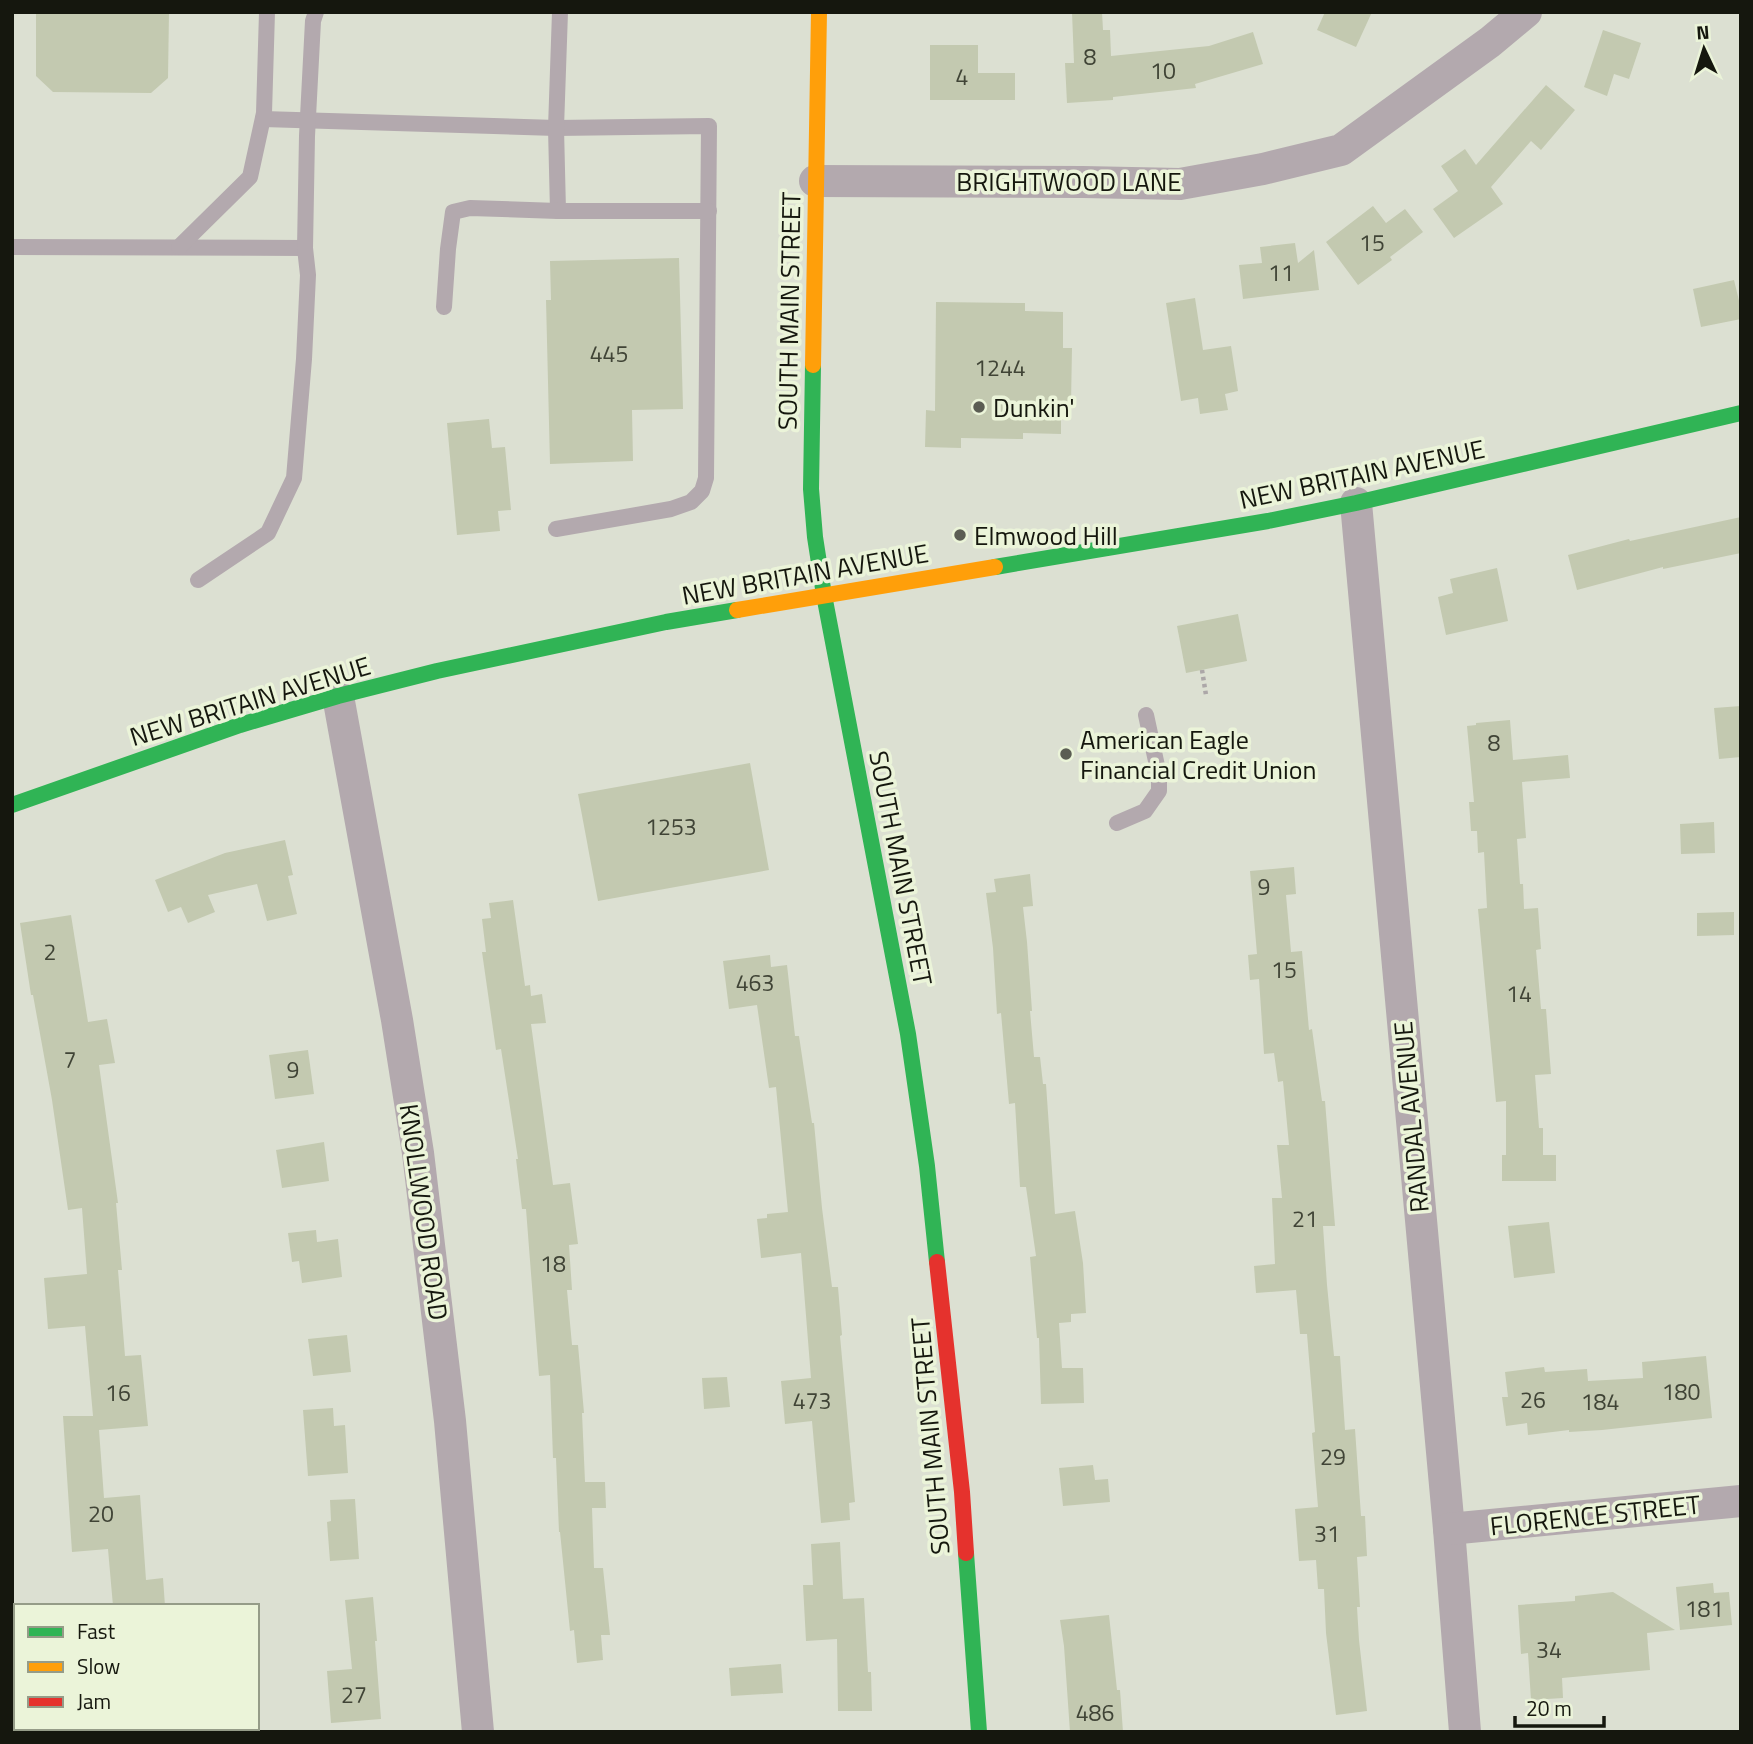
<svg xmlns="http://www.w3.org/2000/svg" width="1753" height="1744" font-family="'Titillium Web',sans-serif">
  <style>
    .building { fill: #c3c9b0 }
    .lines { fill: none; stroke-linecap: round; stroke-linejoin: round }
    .path { stroke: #aca7a8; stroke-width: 4.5; stroke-dasharray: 3.5 3.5; stroke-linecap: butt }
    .lane { stroke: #b3a9ae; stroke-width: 16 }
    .street { stroke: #b3a9ae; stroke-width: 32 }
    .fast { stroke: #30b455; stroke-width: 16 }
    .slow { stroke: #ff9f0a; stroke-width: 16 }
    .jam { stroke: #e5322d; stroke-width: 16 }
    .poi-dot { fill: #5b5d53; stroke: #ebf4d9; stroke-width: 2.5 }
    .labels { text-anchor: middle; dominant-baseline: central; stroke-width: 7; stroke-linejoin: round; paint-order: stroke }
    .number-label { font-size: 23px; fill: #404436 }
    .street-label { font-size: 26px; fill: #15170e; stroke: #ebf4d9 }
    .poi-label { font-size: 26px; fill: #15170e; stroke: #ebf4d9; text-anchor: start }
  </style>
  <rect width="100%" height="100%" fill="#dce0d2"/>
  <!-- building -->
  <g class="building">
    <path d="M36 12H169L168 78 151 93 53 92 36 76Z"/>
    <path d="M1072 12H1102L1103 30H1110L1111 56 1209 46 1253 32 1263 64 1195 84 1196 88 1113 97V100L1067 103 1065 63H1074Z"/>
    <path d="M1325 12H1372L1356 47 1317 30Z"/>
    <path d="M1603 30 1641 43 1629 79 1614 74 1607 96 1584 87Z"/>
    <path d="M930 45H978V73H1015V100H930Z"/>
    <path d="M1546 85 1575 110 1541 150 1531 141 1491 187 1503 204 1454 238 1433 209 1458 191 1441 166 1465 149 1476 165Z"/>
    <path d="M1373 206 1386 223 1405 209 1423 232 1390 257 1392 260 1358 285 1326 242Z"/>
    <path d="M1295 243 1298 263 1314 250 1319 290 1243 299 1239 265 1262 263 1260 247Z"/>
    <path d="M679 258 683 409 632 410 633 461 550 464 546 300H551L550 261Z"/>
    <path d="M1734 280 1741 309V319L1701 327 1693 289Z"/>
    <path d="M1195 298 1203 350 1231 346 1238 391 1225 394 1228 410 1200 414 1198 398 1181 401 1166 303Z"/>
    <path d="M936 302 1025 303V311L1063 312V348H1072L1071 403H1061V434L1023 433V439L961 438V448L925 447 926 410 935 411Z"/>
    <path d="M489 419 492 448 505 447 511 510 498 511 500 531 457 535 447 423Z"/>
    <path d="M1741 517V553L1663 569V567L1577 590 1568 555 1629 539 1630 541Z"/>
    <path d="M1497 568 1508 621 1446 635 1438 597 1453 593 1450 579Z"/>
    <path d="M1238 614 1247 661 1186 673 1177 626Z"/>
    <path d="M1741 706V757L1719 759 1714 708Z"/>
    <path d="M1510 720 1513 760 1568 755 1570 778 1522 782 1526 838 1517 839 1520 884H1523L1524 909 1538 908 1541 949 1536 950 1541 1009H1546L1551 1074 1535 1075 1539 1128H1543V1155H1556V1181H1502V1155H1506V1101L1496 1102 1478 909 1487 908 1484 852 1478 853 1477 831H1471L1469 802H1474L1467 726 1476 725V723Z"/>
    <path d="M750 763 769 870 598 901 578 794Z"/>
    <path d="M1714 822 1715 853 1681 854 1680 824Z"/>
    <path d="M285 840 293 875 288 876 297 914 267 921 257 884 208 895 215 912 188 923 181 907 168 912 155 880 225 853Z"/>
    <path d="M1294 867 1296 894 1286 895 1291 952 1302 951 1309 1030 1312 1029 1322 1101H1325L1335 1226H1323L1327 1285 1334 1356H1340L1345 1430 1355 1429 1361 1516H1365L1367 1556 1357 1557 1360 1607H1357L1359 1640 1367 1711 1336 1715 1326 1633 1324 1589H1318L1316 1560 1299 1561 1295 1509 1318 1507 1312 1433 1315 1432 1307 1334H1300L1296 1290 1256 1293 1254 1266 1275 1264 1272 1198H1282L1277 1145H1289L1283 1081 1278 1082 1274 1053 1264 1054 1259 979 1250 980 1248 955 1257 954 1250 871Z"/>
    <path d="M1030 874 1033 906 1023 907 1027 942 1032 1011H1030L1034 1057H1040L1043 1084H1046L1055 1214 1075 1211 1083 1263 1086 1313 1071 1314V1322L1059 1323 1062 1368H1083L1084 1403 1041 1404 1039 1338H1037L1030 1257 1036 1256 1026 1187H1020L1015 1103 1009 1104 1001 1013 997 1014 993 948 986 893 996 892 994 879Z"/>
    <path d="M513 900 525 986 530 985 531 996 542 994 546 1023 531 1024 553 1185 570 1183 578 1244 569 1245 572 1290H567L572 1345H578L584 1413H582L585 1482H605L606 1508H592L594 1568H603L610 1635H601L603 1660 577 1663 574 1630 570 1631 560 1532H559L556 1458H553L550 1375 539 1376 526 1209H522L516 1159H518L501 1049 496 1050 482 952H486L482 919 491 918 489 903Z"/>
    <path d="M1734 912V935L1697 936V913Z"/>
    <path d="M71 915 88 1022 107 1019 115 1063 99 1065 118 1203H116L122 1270H118L125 1356 141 1355 148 1426 99 1430 104 1498 140 1495 146 1580 163 1578 165 1606H113L108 1549 72 1552 63 1416H93L85 1326 48 1329 44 1278 87 1274 82 1208 68 1210 52 1100 33 995H31L20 923Z"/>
    <path d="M770 955 771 967 787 965 795 1036H799L812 1123H814L822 1208 832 1287H838L842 1335 840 1336 855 1502 849 1503 850 1520 821 1523 812 1421 785 1424 781 1381 811 1378 801 1253 761 1258 757 1219 767 1218V1214L788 1212 776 1087 769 1088 757 1005 729 1009 723 961Z"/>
    <path d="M308 1050 314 1094 275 1099 269 1055Z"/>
    <path d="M324 1142 329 1181 282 1188 276 1150Z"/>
    <path d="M1549 1222 1555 1273 1514 1278 1508 1226Z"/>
    <path d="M316 1230 317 1242 338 1239 342 1277 302 1283 299 1261 292 1262 288 1233Z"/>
    <path d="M347 1335 351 1372 313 1376 308 1339Z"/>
    <path d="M1706 1356 1712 1418 1602 1430 1569 1432V1430L1528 1435 1527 1423 1506 1426 1502 1397H1508L1505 1372 1544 1367 1545 1372 1587 1369 1588 1381 1643 1378 1642 1362Z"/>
    <path d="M727 1377 730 1407 704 1409 702 1378Z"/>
    <path d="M333 1408 334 1426 345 1425 348 1473 308 1476 303 1410Z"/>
    <path d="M1093 1465 1095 1480 1108 1479 1110 1502 1063 1506 1059 1468Z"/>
    <path d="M355 1499 359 1559 330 1561 327 1522 331 1521 330 1500Z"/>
    <path d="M840 1542 843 1599 864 1598 868 1672H871L872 1711H838L837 1639 806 1641 803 1585H813L811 1544Z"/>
    <path d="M1713 1583 1714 1593 1729 1592 1732 1625 1680 1630 1676 1587Z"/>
    <path d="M1613 1592 1675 1630 1647 1633 1650 1670 1562 1678 1563 1698 1531 1700 1528 1653 1521 1654 1518 1605 1575 1601V1596Z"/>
    <path d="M373 1597 377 1641H375L381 1719 331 1723 327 1671 352 1669 345 1600Z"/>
    <path d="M1109 1615 1117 1690H1120L1123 1732H1070L1064 1646 1060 1620Z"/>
    <path d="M781 1664 783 1693 731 1696 729 1668Z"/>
  </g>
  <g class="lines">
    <!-- path -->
    <path class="path" d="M1202 670 1206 695"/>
    <!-- lane -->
    <g class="lane">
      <path d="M263 119 556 128 709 126 706 478 702 491 691 502 671 509 556 529"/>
      <path d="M558 211 556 128 560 12"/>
      <path d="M12 247 305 248"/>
      <path d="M179 247 250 177 264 113 267 12"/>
      <path d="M444 307 448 249 453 212 470 208 558 211H709"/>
      <path d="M198 580 268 533 294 478 304 359 308 275 305 248 307 136 313 21 316 12"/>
      <path d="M1117 823 1145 811 1159 791V775L1146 715"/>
    </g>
    <!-- street -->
    <g class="street">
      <path d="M815 181 1083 182 1180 184 1263 169 1341 150 1490 42 1526 12"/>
      <path d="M1356 503 1449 1529 1465 1732"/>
      <path d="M338 696 397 1020 418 1153 450 1421 478 1732"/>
      <path d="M1449 1529 1741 1501"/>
    </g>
    <!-- fast -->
    <g class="fast">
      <path d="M813 365 811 489 815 537 824 595 908 1034 927 1166 937 1262"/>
      <path d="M995 567 1268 521 1356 503 1741 413"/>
      <path d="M12 805 240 725 338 696 437 671 666 622 737 610"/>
      <path d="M966 1553 979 1732"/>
    </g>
    <!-- slow -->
    <g class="slow">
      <path d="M813 365 819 12"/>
      <path d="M737 610 995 567"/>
    </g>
    <!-- jam -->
    <path class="jam" d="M937 1262 962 1492 966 1553"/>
  </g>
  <!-- markers -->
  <g class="poi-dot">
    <circle cx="979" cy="407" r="7"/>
    <circle cx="960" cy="535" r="7"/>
    <circle cx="1066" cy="754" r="7"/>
  </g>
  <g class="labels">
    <!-- number labels -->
    <g class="number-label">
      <text x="1090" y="56">8</text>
      <text x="1163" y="70">10</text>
      <text x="962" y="76">4</text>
      <text x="1372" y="242">15</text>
      <text x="1281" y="272">11</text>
      <text x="609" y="353">445</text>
      <text x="1000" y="367">1244</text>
      <text x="1494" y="742">8</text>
      <text x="671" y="826">1253</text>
      <text x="1264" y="886">9</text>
      <text x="50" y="951">2</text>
      <text x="1284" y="969">15</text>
      <text x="755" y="982">463</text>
      <text x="1519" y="993">14</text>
      <text x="70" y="1059">7</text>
      <text x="293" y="1069">9</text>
      <text x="1305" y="1218">21</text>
      <text x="553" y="1263">18</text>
      <text x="1681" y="1391">180</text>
      <text x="118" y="1392">16</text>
      <text x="1533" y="1399">26</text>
      <text x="812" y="1400">473</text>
      <text x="1600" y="1401">184</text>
      <text x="1333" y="1456">29</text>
      <text x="101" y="1513">20</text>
      <text x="1327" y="1533">31</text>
      <text x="1704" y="1608">181</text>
      <text x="1549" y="1649">34</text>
      <text x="354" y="1694">27</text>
      <text x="1095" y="1712">486</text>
    </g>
    <!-- street labels -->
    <g class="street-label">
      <text x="1069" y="181">BRIGHTWOOD LANE</text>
      <text transform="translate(789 311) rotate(-89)">SOUTH MAIN STREET</text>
      <text transform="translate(1362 474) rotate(-12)">NEW BRITAIN AVENUE</text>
      <text transform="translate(805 574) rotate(-10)">NEW BRITAIN AVENUE</text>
      <text transform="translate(250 701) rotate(-17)">NEW BRITAIN AVENUE</text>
      <text transform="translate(901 868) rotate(79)">SOUTH MAIN STREET</text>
      <text transform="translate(1411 1117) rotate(-95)">RANDAL AVENUE</text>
      <text transform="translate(424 1212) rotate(82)">KNOLLWOOD ROAD</text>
      <text transform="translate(930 1436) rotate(-95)">SOUTH MAIN STREET</text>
      <text transform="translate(1595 1515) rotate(-6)">FLORENCE STREET</text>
    </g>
    <!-- poi labels -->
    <g class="poi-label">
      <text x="993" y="407">Dunkin'</text>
      <text x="974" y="535">Elmwood Hill</text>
      <text x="1080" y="739">American Eagle<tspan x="1080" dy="30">Financial Credit Union</tspan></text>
    </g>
  </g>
  <!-- border -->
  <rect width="1753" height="1744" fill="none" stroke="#15170e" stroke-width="28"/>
  <!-- legend -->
  <rect x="14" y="1604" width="245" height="126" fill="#ebf4d9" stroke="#959c88" stroke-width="2"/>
  <rect x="28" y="1627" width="35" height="10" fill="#30b455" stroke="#959c88" stroke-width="2"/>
  <text x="77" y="1639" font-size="21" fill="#15170e">Fast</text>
  <rect x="28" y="1662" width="35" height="10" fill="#ff9f0a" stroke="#959c88" stroke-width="2"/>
  <text x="77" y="1674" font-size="21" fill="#15170e">Slow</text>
  <rect x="28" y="1697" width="35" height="10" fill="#e5322d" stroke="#959c88" stroke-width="2"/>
  <text x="77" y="1709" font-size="21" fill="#15170e">Jam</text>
  <!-- north arrow -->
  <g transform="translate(1704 49) rotate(356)" stroke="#ebf4d9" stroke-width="5" paint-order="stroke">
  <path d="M0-5L12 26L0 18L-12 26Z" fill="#15170e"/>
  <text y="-10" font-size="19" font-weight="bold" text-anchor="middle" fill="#15170e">N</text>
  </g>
  <!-- scale -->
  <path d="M1515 1716v10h89v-10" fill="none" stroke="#15170e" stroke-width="3.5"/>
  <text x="1526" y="1716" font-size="21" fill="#15170e" stroke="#ebf4d9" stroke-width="5" paint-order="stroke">20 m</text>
</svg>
